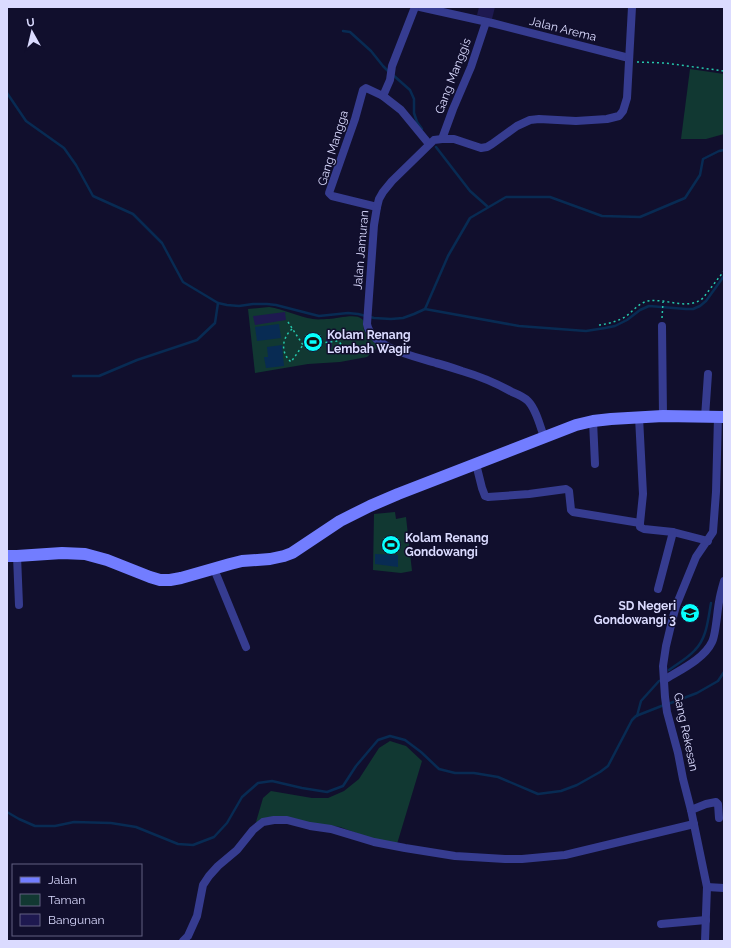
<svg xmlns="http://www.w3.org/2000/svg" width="731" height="948" font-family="Raleway,sans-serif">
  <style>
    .green { fill: #113832 }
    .water { fill: #082b53 }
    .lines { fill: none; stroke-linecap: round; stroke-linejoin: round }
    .stream { stroke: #082b53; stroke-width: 2.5 }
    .building { fill: #1e1950 }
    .path { stroke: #25c8ad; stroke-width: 1.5; stroke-dasharray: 2 3; stroke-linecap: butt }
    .street { stroke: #363c90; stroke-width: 8 }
    .secondary { stroke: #727dff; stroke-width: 12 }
    .labels { text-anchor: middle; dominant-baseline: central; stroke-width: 3; stroke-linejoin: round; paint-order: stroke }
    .street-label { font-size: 12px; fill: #dbdbff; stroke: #110f2d }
    .poi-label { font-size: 12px; font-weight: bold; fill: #dbdbff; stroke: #110f2d; text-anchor: start }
  </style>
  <rect width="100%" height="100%" fill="#110f2d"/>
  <!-- green -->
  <g class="green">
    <path d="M690 69 724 74V134L706 139H681Z"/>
    <path d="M269 307C284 309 298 317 313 319 318 320 324 319 329 319 337 319 355 313 362 319 365 321 363 327 364 330 367 337 373 341 379 346L367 357 340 362 308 364 255 373 248 309Z"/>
    <path d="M395 512 396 519 406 517 412 571 401 573 373 570 374 514Z"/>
    <path d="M390 741 406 746 422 761 397 844 370 838 340 827 324 825 256 822 263 798 271 791 312 798H328L344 791 359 779 379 748Z"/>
  </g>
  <!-- water -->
  <g class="water">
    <path d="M279 324 281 338 257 341 255 327Z"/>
    <path d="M282 345 284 366 266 368 264 357H268L267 347Z"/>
    <path d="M375 554 398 555V567L375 564Z"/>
  </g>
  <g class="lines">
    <!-- stream -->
    <g class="stream">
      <path d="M343 31 350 32 371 51 383 66 389 72"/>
      <path d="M393 75 410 90 414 99V113L417 122 422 129"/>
      <path d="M7 93 26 121 64 148 76 165 93 196 133 214 162 243 183 282 218 303 227 305 239 306 253 304H267L276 305 311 314 319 316 348 313 358 314 374 318 391 319 403 318 414 314 425 309 519 326 586 331 605 328 615 326 627 320 640 310 649 306 686 309H693L700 306 706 301 724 276"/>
      <path d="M436 147 470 191 488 207"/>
      <path d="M425 309 448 256 470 218 506 197H550L602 216 640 217 685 198 700 175 703 159 719 151 724 150"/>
      <path d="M73 376H99L137 360 197 340 215 323 218 303"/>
      <path d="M669 670C677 664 688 658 695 650 707 638 708 619 711 603"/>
      <path d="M668 704 697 693 718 681 724 672"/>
      <path d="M637 716 641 701 659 681"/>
      <path d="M7 812 19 819 35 826H55L74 822 111 823 136 827 178 844 193 845 214 837 227 823 242 797 258 783 272 781 302 788 327 792 343 786 356 766 378 740 390 736 405 740 421 752 439 769 455 773H474L498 777 538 794 561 791 577 785 600 772 608 766 632 720 636 716 664 705"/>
    </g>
  </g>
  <!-- building -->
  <g class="building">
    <path d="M479 7H495L492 19 477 15Z"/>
    <path d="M285 312 286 320 255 325 253 316Z"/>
    <path d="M326 338H331L332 347 326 348Z"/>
  </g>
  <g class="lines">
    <!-- path -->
    <g class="path">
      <path d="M637 62 665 63 724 71"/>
      <path d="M662 318 663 302"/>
      <path d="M288 322 303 345 338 341 345 348"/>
      <path d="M599 325C607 324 615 322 623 318 632 313 638 303 648 301 667 298 687 311 703 298L724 271"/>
      <path d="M292 329C282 338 280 352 291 362L303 345"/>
    </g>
    <!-- street -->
    <g class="street">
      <path d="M420 7 492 23 629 58"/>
      <path d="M383 96 390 80 392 66 415 7"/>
      <path d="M442 139 453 109 471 67 486 22"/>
      <path d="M377 207 332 196 329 193 355 119 363 90 366 88 383 96 401 110 429 144"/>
      <path d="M662 326 663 416"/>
      <path d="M639 417 643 494 640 523V527L644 529 673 532 708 541"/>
      <path d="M705 417 708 374"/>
      <path d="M593 421 595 464"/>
      <path d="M544 437C540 426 536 409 528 401 524 397 517 394 512 392 496 383 479 376 462 371 453 368 444 365 436 363 417 357 371 348 367 324L374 225 377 207 379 199 383 192 392 181 434 140 442 139H454L481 148 487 147 492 144 517 126 530 120 539 119 576 121 607 119 619 116 623 111 627 98 632 7"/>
      <path d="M476 464 482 488 485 496 488 497 529 494 566 489 569 491 571 510 573 512 640 523"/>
      <path d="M17 556 19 605"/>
      <path d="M214 569 246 647"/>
      <path d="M658 589 673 532"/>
      <path d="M664 680C680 670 704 659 712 642 716 634 717 612 719 602 720 595 722 588 724 581"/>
      <path d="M691 810 706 804 716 802 718 804 719 818"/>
      <path d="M707 887 724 888"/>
      <path d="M661 924 706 920"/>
      <path d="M183 941 188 936 197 916 203 885 209 876 218 866 237 850 253 830 263 822 274 820H287L310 826 331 829 374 842 405 848 455 856 505 859H522L565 855 694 824"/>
      <path d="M705 941 707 887 691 810 683 779 678 753 667 712 665 697 663 666 666 646 672 621 676 606 696 557 713 532 716 492 718 417"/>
    </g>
    <!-- secondary -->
    <path class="secondary" d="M7 556H17L62 553 85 554 107 560 150 577 160 580H170L181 578 230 564 242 561 270 559 284 556 292 553 340 521 370 506 398 494 576 425 593 421 611 419 663 416 724 417"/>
  </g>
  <!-- icons -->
  <defs>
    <g id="stadium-disc" transform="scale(1)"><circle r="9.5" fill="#07fffd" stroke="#110f2d"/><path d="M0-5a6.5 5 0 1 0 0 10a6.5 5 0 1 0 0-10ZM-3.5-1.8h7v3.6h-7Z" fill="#111"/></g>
    <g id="school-disc" transform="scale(1)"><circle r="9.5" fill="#07fffd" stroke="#110f2d"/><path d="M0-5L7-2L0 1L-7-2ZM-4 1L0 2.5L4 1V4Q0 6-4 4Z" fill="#111"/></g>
  </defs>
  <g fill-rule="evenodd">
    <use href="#stadium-disc" x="313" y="342"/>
    <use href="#stadium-disc" x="391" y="545"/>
    <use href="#school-disc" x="690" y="613"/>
  </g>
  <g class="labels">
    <!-- street labels -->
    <g class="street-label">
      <text transform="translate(563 29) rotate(14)">Jalan Arema</text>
      <text transform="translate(453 76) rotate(-69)">Gang Manggis</text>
      <text transform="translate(333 148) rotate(-73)">Gang Mangga</text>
      <text transform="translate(361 250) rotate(-85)">Jalan Jamuran</text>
      <text transform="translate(686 732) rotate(78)">Gang Rekesan</text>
    </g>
    <!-- poi labels -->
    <g class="poi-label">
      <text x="327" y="335">Kolam Renang<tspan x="327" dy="14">Lembah Wagir</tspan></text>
      <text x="405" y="538">Kolam Renang<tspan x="405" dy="14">Gondowangi</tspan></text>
      <text x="676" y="606" text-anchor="end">SD Negeri<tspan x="676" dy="14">Gondowangi 3</tspan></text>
    </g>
  </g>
  <!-- border -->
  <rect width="731" height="948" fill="none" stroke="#dbdbff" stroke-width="16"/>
  <!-- legend -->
  <rect x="12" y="864" width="130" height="72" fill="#110f2d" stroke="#626181"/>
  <rect x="20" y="877" width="20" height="6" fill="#727dff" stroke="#626181"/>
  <text x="48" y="884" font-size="12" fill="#dbdbff">Jalan</text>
  <rect x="20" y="894" width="20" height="12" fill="#113832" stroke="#626181"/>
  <text x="48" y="904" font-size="12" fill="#dbdbff">Taman</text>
  <rect x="20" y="914" width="20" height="12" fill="#1e1950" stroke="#626181"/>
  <text x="48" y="924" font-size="12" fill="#dbdbff">Bangunan</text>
  <!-- north arrow -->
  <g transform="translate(32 32) rotate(352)" stroke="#110f2d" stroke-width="3" paint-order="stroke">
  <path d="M0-3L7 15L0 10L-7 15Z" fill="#dbdbff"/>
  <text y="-6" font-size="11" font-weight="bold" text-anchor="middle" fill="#dbdbff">U</text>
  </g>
</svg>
